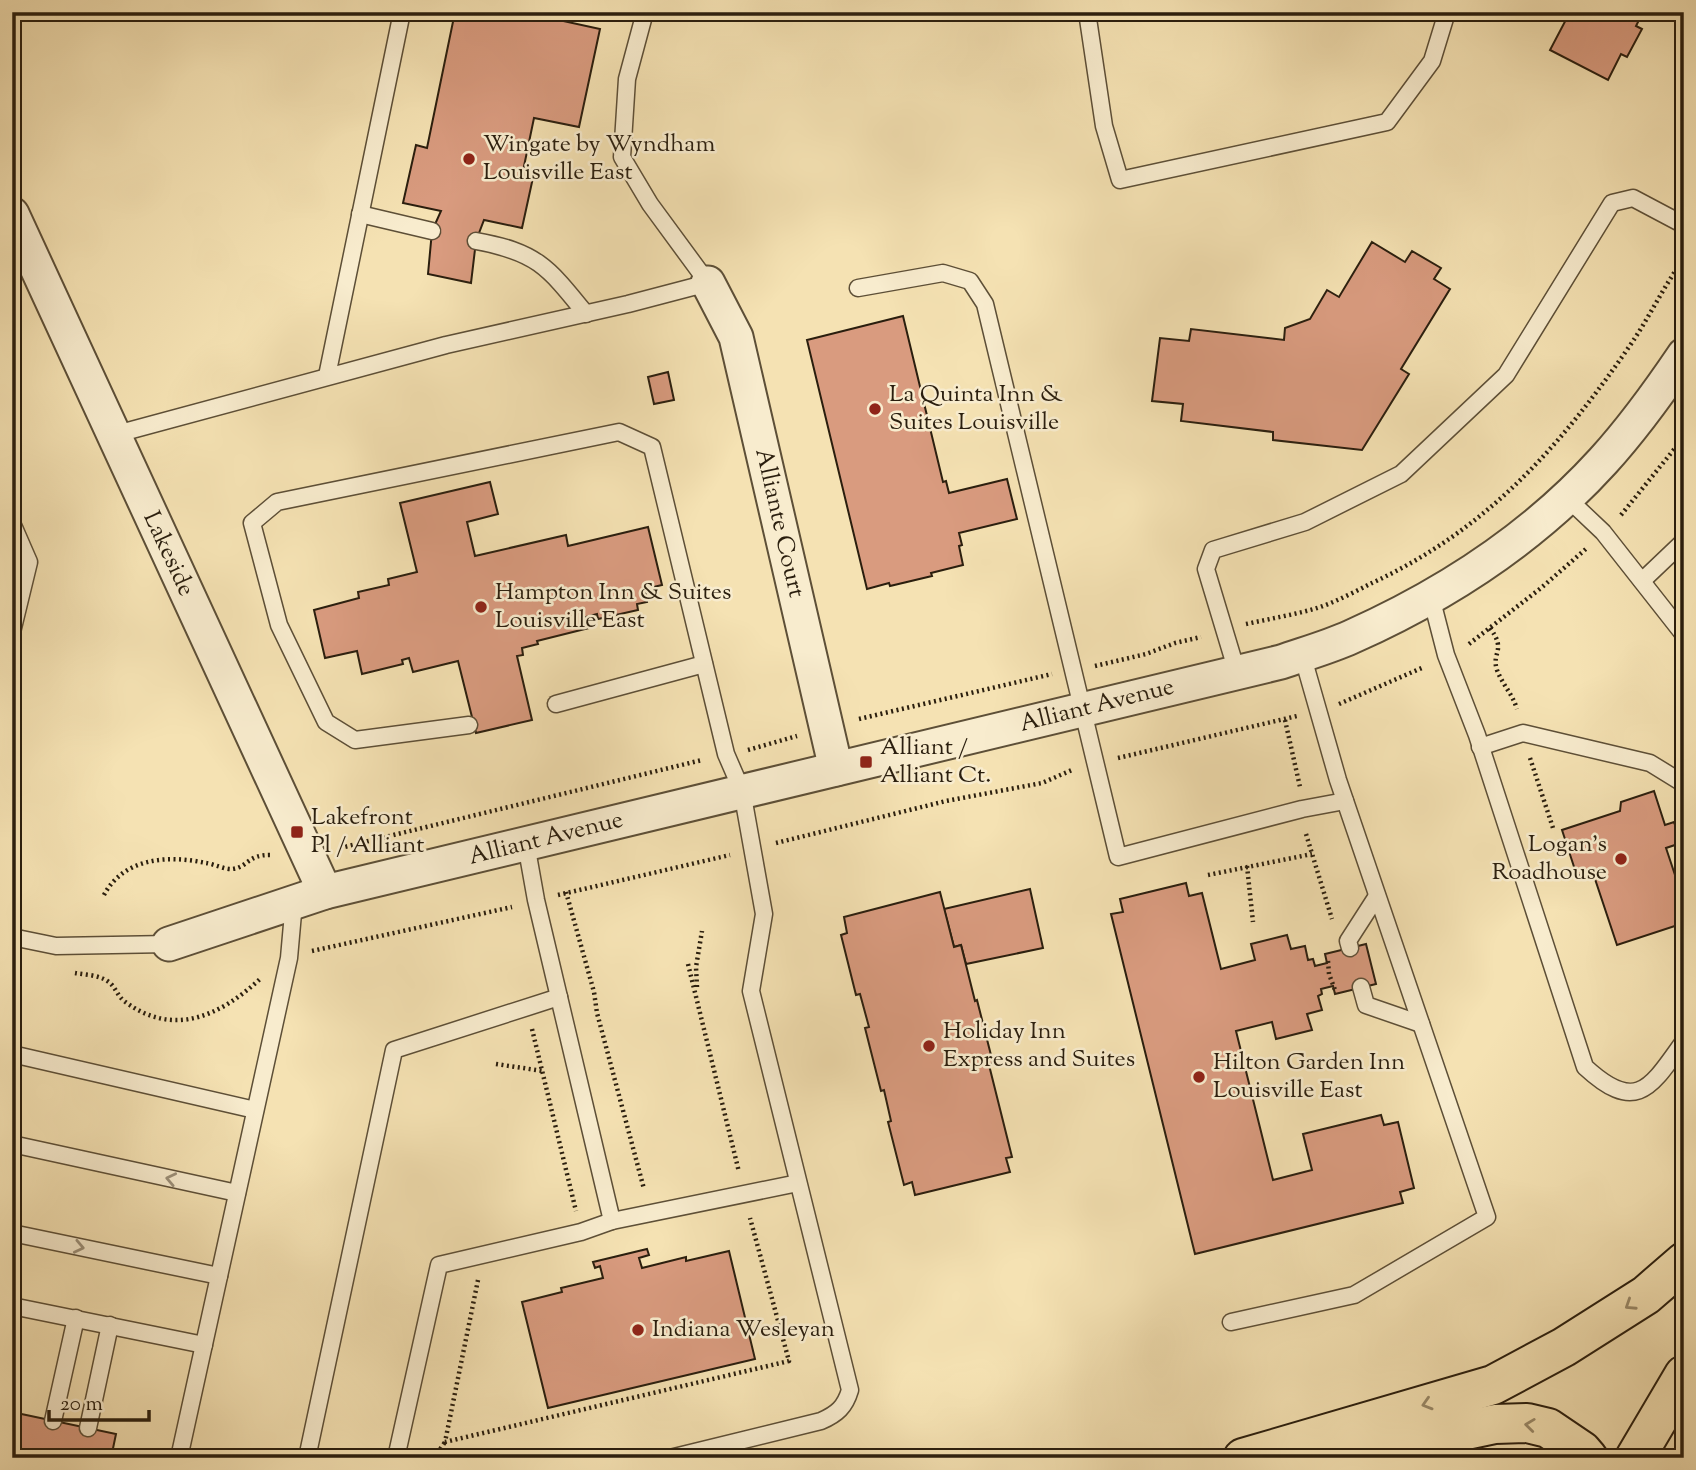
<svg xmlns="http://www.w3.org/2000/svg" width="1696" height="1470" font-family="'Sorts Mill Goudy',serif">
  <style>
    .building { fill: #d99b7f; stroke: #2a1e0e; stroke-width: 2 }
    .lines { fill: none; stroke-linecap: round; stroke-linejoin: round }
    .lane-casing { stroke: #5d4f37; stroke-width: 19 }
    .street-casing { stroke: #5d4f37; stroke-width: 37 }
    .primary-casing { stroke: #2a1e0e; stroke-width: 42 }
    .highway-casing { stroke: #2a1e0e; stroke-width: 42 }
    .path { stroke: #2a1e0e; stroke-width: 4.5; stroke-dasharray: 2 3.5; stroke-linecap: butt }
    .lane { stroke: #f8ecce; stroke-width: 16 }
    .street { stroke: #f8ecce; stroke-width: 33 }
    .primary { stroke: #f5e2b3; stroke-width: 38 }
    .highway { stroke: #f5e2b3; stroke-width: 38 }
    .oneway { stroke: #9b8f78 }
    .oneway2 { stroke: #9a8a69 }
    .poi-dot { fill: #8f2418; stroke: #f8ecce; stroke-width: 2.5 }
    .labels { text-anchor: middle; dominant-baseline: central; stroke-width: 5; stroke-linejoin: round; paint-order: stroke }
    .poi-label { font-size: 24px; fill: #2a1e0e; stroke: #f8ecce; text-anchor: start }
    .street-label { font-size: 24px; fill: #2a1e0e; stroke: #f8ecce }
  </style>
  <rect width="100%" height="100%" fill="#f5e2b3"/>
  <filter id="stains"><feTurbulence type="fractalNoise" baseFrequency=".00286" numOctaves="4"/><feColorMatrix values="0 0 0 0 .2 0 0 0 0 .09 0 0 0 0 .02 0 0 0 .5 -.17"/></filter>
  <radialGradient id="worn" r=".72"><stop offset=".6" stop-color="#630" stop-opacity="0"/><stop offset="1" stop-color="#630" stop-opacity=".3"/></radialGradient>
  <!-- building -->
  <g class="building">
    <path d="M455 12H555L554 19 600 29 579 127 534 118 523 171 534 173 522 228 484 220 476 241 471 283 428 274 432 231 441 211 403 203 416 145 427 148Z"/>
    <path d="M1570 12H1643L1636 26 1642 29 1627 57 1621 54 1608 80 1550 50Z"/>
    <path d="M1372 242 1405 262 1412 251 1441 268 1434 279 1450 289 1401 369 1409 374 1362 450 1273 440V432L1181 421 1183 404 1152 401 1160 338 1189 341 1191 329 1284 340 1285 328 1310 319 1327 290 1339 297Z"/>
    <path d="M903 316 943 482 946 481 949 493 1007 479 1017 519 959 533 962 545 959 546 963 565 931 573 932 576 890 586 889 583 867 589 807 340Z"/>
    <path d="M668 372 674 400 654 404 648 377Z"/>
    <path d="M490 482 498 514 467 522 475 556 566 535 568 546 648 527 662 585 645 589 647 602 637 604 638 610 598 619 597 614 586 617 589 628 537 641 538 644 522 648 523 655 517 656 532 720 476 733 458 661 413 672 409 658 402 660 403 664 362 674 357 651 325 658 314 610 359 598 358 592 389 585 388 579 417 572 400 503Z"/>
    <path d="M1654 791 1665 825 1674 822 1681 843 1666 848 1684 902V923L1617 945 1592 870 1577 876 1562 830 1620 811 1621 802Z"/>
    <path d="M1186 883 1189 896 1202 893 1221 969 1255 960 1251 944 1287 935 1291 949 1305 946 1308 960 1313 959 1315 966 1327 963 1325 954 1366 944 1376 984 1335 994 1333 986 1321 989 1322 994 1318 996 1322 1010 1307 1014 1312 1030 1276 1039 1272 1022 1236 1031 1273 1180 1312 1170 1303 1134 1381 1115 1384 1125 1398 1122 1414 1188 1400 1192 1403 1203 1195 1254 1111 914 1123 912 1120 899Z"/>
    <path d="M1030 889 1043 948 966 964 961 945 954 947 944 909Z"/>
    <path d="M940 892 954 947 961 945 975 1001 977 1000 993 1063 989 1065 1012 1157 1006 1158 1010 1172 915 1195 912 1182 904 1185 888 1122 891 1121 884 1090 881 1091 865 1028 869 1027 860 994 856 995 841 935 847 933 844 917Z"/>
    <path d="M647 1249 649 1255 639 1258 642 1268 686 1257V1261L729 1251 755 1359 548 1408 522 1302 562 1292 561 1288 603 1278 600 1266 595 1268 593 1262Z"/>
    <path d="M12 1412 116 1434 111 1458H12Z"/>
  </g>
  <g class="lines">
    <!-- lane casing -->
    <g class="lane-casing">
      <g id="lane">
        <path d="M1087 12 1104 126 1120 180 1387 122 1432 61 1447 12"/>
        <path d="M360 214 432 231"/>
        <path d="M476 241C537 252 548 267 586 314"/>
        <path d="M858 288 943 273 970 281 985 304 1118 857 1302 809 1345 801"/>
        <path d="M327 376 402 12"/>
        <path d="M113 435 446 345 628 304 708 283 650 204 622 157 627 79 645 12"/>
        <path d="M1566 497 1603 532 1684 635"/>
        <path d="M12 523 29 562 12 632"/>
        <path d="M1642 581 1684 541"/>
        <path d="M1431 597 1446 655 1477 735 1585 1067C1637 1115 1651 1087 1684 1041"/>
        <path d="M1237 672 1206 569 1213 550 1305 522 1401 474 1506 375 1612 203 1633 198 1684 225"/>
        <path d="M556 704 704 664"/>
        <path d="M469 725 355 740 326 722 279 625 252 523 277 502 619 432 652 447 726 754 742 791 764 914 751 991 850 1390C845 1407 837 1414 821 1421L670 1458"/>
        <path d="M1480 747 1523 733 1650 763 1684 784"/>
        <path d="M12 937 56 946 169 944"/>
        <path d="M1350 948 1348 941 1377 896"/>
        <path d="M1361 987 1366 1005 1421 1024"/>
        <path d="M12 1054 255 1110"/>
        <path d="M12 1144 237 1193"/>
        <path d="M612 1221 798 1183"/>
        <path d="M12 1233 219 1276"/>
        <path d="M12 1306 204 1345"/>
        <path d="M1231 1322 1354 1295 1487 1217 1338 780 1302 654"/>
        <path d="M53 1421 76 1318"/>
        <path d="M88 1428 110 1325"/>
        <path d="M179 1458 289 958 294 902"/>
        <path d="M307 1458 394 1050 559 997"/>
        <path d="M396 1458 439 1265 581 1232 612 1221 536 900 526 844"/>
      </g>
    </g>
    <!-- street casing -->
    <g class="street-casing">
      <g id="street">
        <path d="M12 214 325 892"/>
        <path d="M708 283 736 337 836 769"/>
        <path d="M169 944 325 892 1281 662C1304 654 1329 647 1351 637 1445 595 1534 537 1603 461 1633 428 1659 392 1684 355"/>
      </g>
    </g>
    <!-- primary casing -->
    <g class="primary-casing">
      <path id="primary" d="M1635 1458 1684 1375"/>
    </g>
    <!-- highway casing -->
    <g class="highway-casing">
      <g id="highway">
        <path d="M1243 1458 1493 1385 1564 1347 1646 1295 1684 1262"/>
        <path d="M1333 1458 1495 1424 1527 1423 1548 1428 1582 1451 1588 1458"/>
      </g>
    </g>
    <!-- path -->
    <g class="path">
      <path d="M1621 515 1684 437"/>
      <path d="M1246 624C1269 619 1292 615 1314 609 1334 603 1354 592 1372 583 1488 529 1560 447 1631 344 1650 316 1664 286 1684 258"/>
      <path d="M1490 628C1507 651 1491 652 1497 670 1502 684 1512 693 1517 709"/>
      <path d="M1469 644 1541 588 1587 548"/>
      <path d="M1095 666 1146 654 1175 643 1201 637"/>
      <path d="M1339 704 1424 667"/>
      <path d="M859 719 1052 674"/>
      <path d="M1285 720 1300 787"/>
      <path d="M748 750 797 736"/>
      <path d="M1118 758 1297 716"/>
      <path d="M1530 758 1553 828"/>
      <path d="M1306 834 1332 919"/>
      <path d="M776 843 946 801 1042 783 1072 770"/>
      <path d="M340 848 702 760"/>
      <path d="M1247 866 1253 922"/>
      <path d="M1208 875 1312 854"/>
      <path d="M566 892 594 992 597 1013 644 1189"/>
      <path d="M104 895C124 857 169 855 206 863 214 864 226 870 232 869 249 867 247 854 272 855"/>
      <path d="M558 895 730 855"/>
      <path d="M312 951 512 907"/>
      <path d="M1328 961 1329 974 1335 990"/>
      <path d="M688 964 739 1172"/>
      <path d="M75 973C87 975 102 975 111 984 116 989 118 996 124 1001 173 1038 220 1016 260 979"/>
      <path d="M697 987 696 967 702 931"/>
      <path d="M532 1029 576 1211"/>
      <path d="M496 1064 543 1071"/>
      <path d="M478 1280 445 1442 789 1361 750 1218"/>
      <path d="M434 1458 445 1442"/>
    </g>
    <!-- lane -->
    <use href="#lane" class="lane"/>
    <!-- street -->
    <use href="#street" class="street"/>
    <!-- primary -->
    <use href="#primary" class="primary"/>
    <!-- highway -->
    <use href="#highway" class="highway"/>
  </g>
  <!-- one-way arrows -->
  <defs><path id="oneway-chevron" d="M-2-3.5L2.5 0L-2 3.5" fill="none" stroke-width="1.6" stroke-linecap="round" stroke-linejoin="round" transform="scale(1.75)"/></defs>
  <g class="oneway">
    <use href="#oneway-chevron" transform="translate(171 1179) rotate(-168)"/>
    <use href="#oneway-chevron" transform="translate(79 1247) rotate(12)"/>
  </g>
  <g class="oneway2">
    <use href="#oneway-chevron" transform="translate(1630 1305) rotate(147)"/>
    <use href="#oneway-chevron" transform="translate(1427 1404) rotate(163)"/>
    <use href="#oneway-chevron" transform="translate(1530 1425) rotate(-173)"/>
  </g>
  <!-- markers -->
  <g class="poi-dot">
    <circle cx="469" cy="159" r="7"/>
    <circle cx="875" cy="409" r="7"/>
    <circle cx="481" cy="607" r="7"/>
    <rect x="859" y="755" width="14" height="14" rx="3.5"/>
    <rect x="290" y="825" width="14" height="14" rx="3.5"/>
    <circle cx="1621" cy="859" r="7"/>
    <circle cx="929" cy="1046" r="7"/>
    <circle cx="1199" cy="1077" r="7"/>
    <circle cx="638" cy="1330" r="7"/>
  </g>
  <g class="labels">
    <!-- poi labels -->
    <g class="poi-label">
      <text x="483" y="145">Wingate by Wyndham<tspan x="483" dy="28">Louisville East</tspan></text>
      <text x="889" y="395">La Quinta Inn &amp;<tspan x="889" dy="28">Suites Louisville</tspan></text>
      <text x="495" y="593">Hampton Inn &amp; Suites<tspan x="495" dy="28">Louisville East</tspan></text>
      <text x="880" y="748">Alliant /<tspan x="880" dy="28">Alliant Ct.</tspan></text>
      <text x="311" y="818">Lakefront<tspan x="311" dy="28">Pl / Alliant</tspan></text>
      <text x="1607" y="845" text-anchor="end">Logan's<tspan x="1607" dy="28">Roadhouse</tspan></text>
      <text x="943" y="1032">Holiday Inn<tspan x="943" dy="28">Express and Suites</tspan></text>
      <text x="1213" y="1063">Hilton Garden Inn<tspan x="1213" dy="28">Louisville East</tspan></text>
      <text x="652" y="1330">Indiana Wesleyan</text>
    </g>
    <!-- street labels -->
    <g class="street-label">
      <text transform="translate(779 523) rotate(77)">Alliante Court</text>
      <text transform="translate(168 554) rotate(65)">Lakeside</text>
      <text transform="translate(1097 706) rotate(-14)">Alliant Avenue</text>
      <text transform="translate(546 839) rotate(-14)">Alliant Avenue</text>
    </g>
  </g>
  <!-- margin -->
  <rect width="1696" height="1470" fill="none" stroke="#f5e2b3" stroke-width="42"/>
  <rect x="14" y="14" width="1668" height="1442" fill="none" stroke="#2a1e0e" stroke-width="3.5"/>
  <rect x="21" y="21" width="1654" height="1428" fill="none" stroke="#2a1e0e" stroke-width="2"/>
  <!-- scale -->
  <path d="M49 1410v10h100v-10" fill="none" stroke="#2a1e0e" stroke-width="3.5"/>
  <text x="60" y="1410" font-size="21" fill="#2a1e0e" stroke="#f8ecce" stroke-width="5" paint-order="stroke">20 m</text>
  <rect width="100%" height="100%" filter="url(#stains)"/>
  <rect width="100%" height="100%" fill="url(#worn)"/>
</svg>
